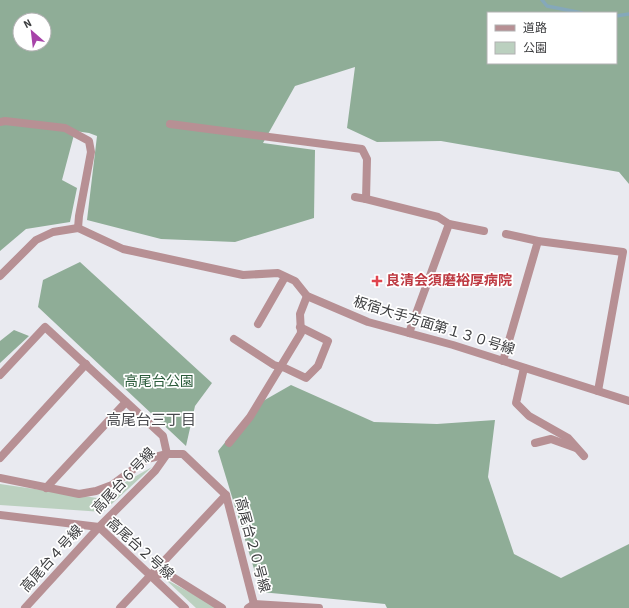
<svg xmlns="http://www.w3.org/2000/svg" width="629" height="608" font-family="'Source Sans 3','Noto Sans JP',sans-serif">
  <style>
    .green { fill: #bbd0bf }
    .forest { fill: #8fad97; fill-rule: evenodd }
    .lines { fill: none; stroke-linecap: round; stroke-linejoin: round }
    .stream { stroke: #85a8ba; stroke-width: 3.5 }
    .street { stroke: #b79094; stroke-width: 8 }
    .health-dot { fill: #e0444e; stroke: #fff; stroke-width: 1.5 }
    .labels { text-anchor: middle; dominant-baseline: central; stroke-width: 3.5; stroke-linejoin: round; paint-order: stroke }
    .health-label { font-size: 14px; font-weight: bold; fill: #be3a42; stroke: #fff; text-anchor: start }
    .street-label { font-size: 14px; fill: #3c3d3f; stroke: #fff }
    .park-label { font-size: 14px; fill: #2a5b3a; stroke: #fff }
    .neighbourhood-label { font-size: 15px; fill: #4a4b4f; stroke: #fff }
  </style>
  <rect width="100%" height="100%" fill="#e9eaf0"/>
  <!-- green -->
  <g class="green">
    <path d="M152 467 103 512 0 505V484L97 498Z"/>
    <path d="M165 579 219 608H196Z"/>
  </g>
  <!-- forest -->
  <g class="forest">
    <path d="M0 0H629V184L619 172 441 141 377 142 347 128 355 67 295 86 263 143 315 150 314 218 235 242 161 239 87 220 97 136 89 133 75 131 62 180 77 188 70 222 26 229 0 251ZM488 13H616V63H488ZM20 20H44V44H20Z"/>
    <path d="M80 262 212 383 195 406 186 446 38 307 43 280Z"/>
    <path d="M14 330 29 336 0 363V341Z"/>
    <path d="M291 385 374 422 437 424 495 420 488 477 514 554 561 578 629 544V608H387L385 604 261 592 218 451 256 405Z"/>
  </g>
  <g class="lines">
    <!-- stream -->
    <g class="stream">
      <path d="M542 0 547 6 582 13"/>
      <path d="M616 16 629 14"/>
    </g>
    <!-- street -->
    <g class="street">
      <path d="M0 122 5 121 65 128 89 141 91 152 79 216 78 228"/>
      <path d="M170 124 362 149 367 159 366 199"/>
      <path d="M355 197 366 199 438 217 449 224 484 231"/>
      <path d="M78 228 123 249 243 275 278 273 295 281 307 296 368 322 453 345 629 401"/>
      <path d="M506 234 538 241 623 252 598 391"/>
      <path d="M0 276 36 240 53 232 78 228"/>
      <path d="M258 324 285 277"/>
      <path d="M409 333 449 224"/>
      <path d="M234 339 274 365 285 368 306 378 318 366 328 341 300 327"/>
      <path d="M503 361 538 241"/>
      <path d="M524 368 516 403 529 416 568 438 584 456"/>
      <path d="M0 375 45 327 163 436 167 454 147 459 112 485 96 491 79 494 0 478"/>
      <path d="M229 443 250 417 301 333 300 314 307 296"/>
      <path d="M535 443 551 439 576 448"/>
      <path d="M0 458 86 364"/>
      <path d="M46 488 126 402"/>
      <path d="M0 515 99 527 185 608"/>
      <path d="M150 576 166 573 222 608"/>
      <path d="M25 608 99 527 155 471 167 454H183L226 495 254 604"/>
      <path d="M120 608 226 495"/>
      <path d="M248 608 254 604 319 608"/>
    </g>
  </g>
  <!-- markers -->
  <path class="health-dot" d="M375 275h4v4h4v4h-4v4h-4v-4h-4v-4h4z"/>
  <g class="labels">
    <!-- health labels -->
    <g class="health-label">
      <text x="386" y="281">良清会須磨裕厚病院</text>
    </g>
    <!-- street labels -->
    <g class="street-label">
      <text transform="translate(434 326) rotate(17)">板宿大手方面第１３０号線</text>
      <text transform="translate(124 481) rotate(-47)">高尾台６号線</text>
      <text transform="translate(252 545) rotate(75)">高尾台２０号線</text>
      <text transform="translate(140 549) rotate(42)">高尾台２号線</text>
      <text transform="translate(52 559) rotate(-48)">高尾台４号線</text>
    </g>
    <!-- park labels -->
    <g class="park-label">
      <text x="159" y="382">高尾台公園</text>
    </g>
    <!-- neighbourhood labels -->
    <g class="neighbourhood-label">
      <text x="151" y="420">高尾台三丁目</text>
    </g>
  </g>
  <!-- legend -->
  <rect x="487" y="12" width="130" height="52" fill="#ffffff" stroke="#b1b1b2"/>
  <rect x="495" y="25" width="20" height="6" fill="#b79094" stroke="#b1b1b2"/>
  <text x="523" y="32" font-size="12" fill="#3c3d3f">道路</text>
  <rect x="495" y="42" width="20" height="12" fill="#bbd0bf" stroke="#b1b1b2"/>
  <text x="523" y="52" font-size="12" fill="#3c3d3f">公園</text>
  <!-- north arrow -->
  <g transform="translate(32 32) rotate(332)"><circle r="19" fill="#ffffff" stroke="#b1b1b2"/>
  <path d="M0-3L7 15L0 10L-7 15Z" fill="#a743a9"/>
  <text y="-6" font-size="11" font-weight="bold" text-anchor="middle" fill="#3c3d3f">N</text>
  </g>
</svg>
